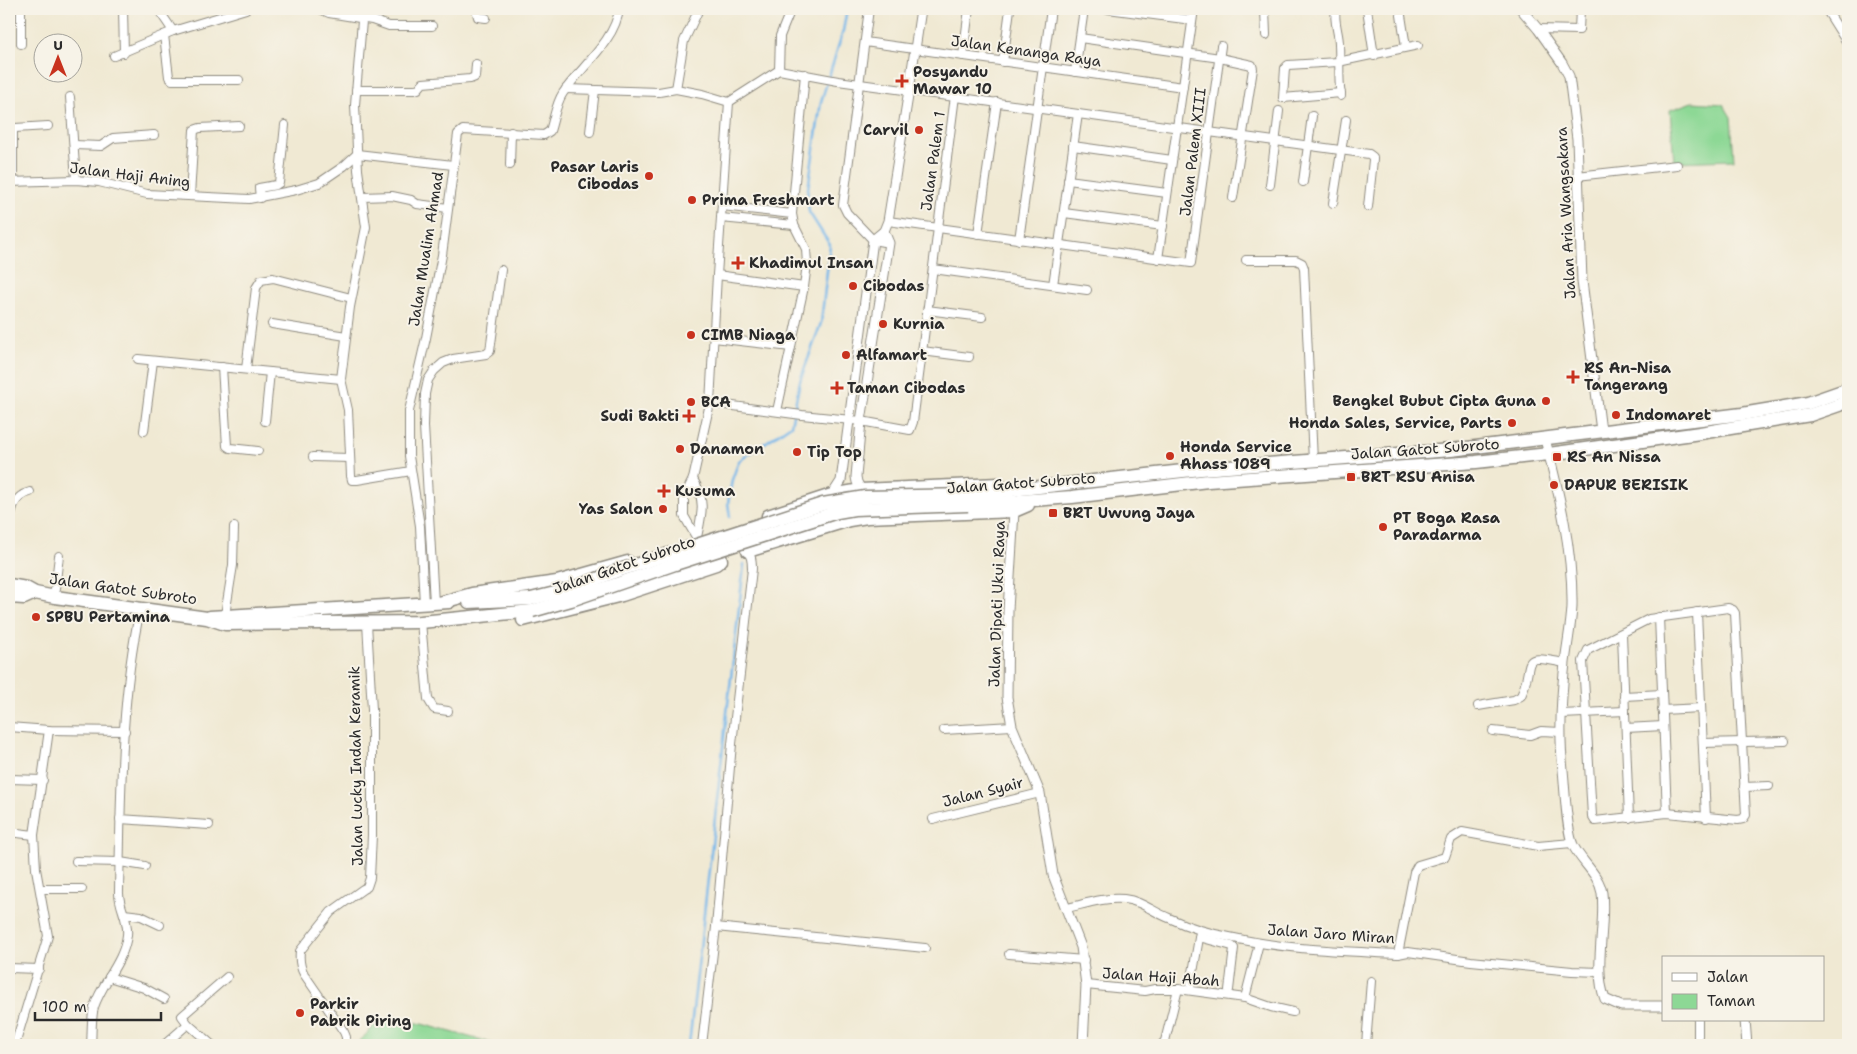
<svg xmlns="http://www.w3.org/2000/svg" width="1857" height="1054" font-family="'Shantell Sans',sans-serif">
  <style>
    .green { fill: #8dd895; stroke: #5c8260 }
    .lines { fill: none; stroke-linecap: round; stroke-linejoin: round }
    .stream { stroke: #76b7ea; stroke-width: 2.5 }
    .minor-casing { stroke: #8e8a7f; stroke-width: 10 }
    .tertiary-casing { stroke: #8e8a7f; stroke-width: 11 }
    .trunk-casing { stroke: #8e8a7f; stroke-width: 15 }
    .minor { stroke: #fff; stroke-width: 8 }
    .tertiary { stroke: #fff; stroke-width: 9 }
    .trunk { stroke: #fff; stroke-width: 12 }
    .trunk-bridge-casing { stroke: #8e8a7f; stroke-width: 15; stroke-linecap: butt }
    .trunk-bridge { stroke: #fff; stroke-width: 12 }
    .poi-dot { fill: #c8321e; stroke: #f7f3e8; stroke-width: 2 }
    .labels { text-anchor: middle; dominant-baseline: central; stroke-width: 4; stroke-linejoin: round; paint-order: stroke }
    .street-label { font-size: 15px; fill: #2b2b2b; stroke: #f7f3e8 }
    .poi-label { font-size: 15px; font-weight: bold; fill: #2b2b2b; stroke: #f7f3e8; text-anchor: start }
  </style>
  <rect width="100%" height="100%" fill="#f7f3e8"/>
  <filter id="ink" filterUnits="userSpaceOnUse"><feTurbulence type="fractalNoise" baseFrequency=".02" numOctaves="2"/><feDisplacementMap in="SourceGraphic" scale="10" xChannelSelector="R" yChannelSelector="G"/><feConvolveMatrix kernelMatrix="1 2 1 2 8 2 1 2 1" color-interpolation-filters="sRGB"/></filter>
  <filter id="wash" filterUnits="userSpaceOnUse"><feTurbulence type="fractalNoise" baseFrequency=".0096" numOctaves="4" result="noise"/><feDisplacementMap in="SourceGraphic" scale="20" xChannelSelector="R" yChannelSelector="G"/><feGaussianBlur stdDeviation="1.12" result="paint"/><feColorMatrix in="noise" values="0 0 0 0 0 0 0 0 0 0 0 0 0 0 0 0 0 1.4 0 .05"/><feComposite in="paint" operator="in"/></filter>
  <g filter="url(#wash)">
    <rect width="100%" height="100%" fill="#f0e9d3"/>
    <!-- green -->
    <g class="green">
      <path d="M1692 102 1723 104 1731 117 1734 160 1674 162 1670 110Z"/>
      <path d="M377 1023H418L495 1044 356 1045Z"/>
    </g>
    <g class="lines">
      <!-- stream -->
      <g class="stream">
        <path d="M730 517 728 503 732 480 739 461 791 425 800 381 821 323 830 245 809 212 807 196 821 102 843 31 847 9"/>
        <path d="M689 1045 744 564"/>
      </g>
    </g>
  </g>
  <g filter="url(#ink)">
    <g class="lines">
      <!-- minor casing -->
      <g class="minor-casing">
        <g id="minor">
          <path d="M21 9V44"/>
          <path d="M123 9 124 53"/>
          <path d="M158 9 173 31"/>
          <path d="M320 9 329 13 372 20 389 26H432"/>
          <path d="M363 9 355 105 358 170 366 227 350 307 341 379 348 410 351 476 352 480H357L411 471"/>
          <path d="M476 9 478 17 486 18"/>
          <path d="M869 9 843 205 847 213 873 240 889 243"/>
          <path d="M1108 9 1192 20"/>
          <path d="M1265 9 1266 35"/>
          <path d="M1336 9C1333 20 1339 33 1339 44 1340 62 1338 79 1341 96"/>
          <path d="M1367 9 1374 56"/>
          <path d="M1400 9 1406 47"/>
          <path d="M1826 9 1848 44"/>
          <path d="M1538 29 1579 30 1580 9"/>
          <path d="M164 35 169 77 172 80H239"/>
          <path d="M1080 38 1220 58 1252 65 1253 69 1233 198"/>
          <path d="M865 42 1183 87"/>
          <path d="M114 56 173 31 246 9"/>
          <path d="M963 56 969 9"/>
          <path d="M1003 62 1010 9"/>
          <path d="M779 70 838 81 1369 154 1373 157V160L1368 207"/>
          <path d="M1075 72 1084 9"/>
          <path d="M566 89 659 92 676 89 702 94 729 102"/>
          <path d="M676 89 684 41 699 9"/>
          <path d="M356 90H415L418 89 423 83 470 79 475 77 476 64"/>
          <path d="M1341 93 1283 98 1285 68 1288 65 1338 62 1418 45"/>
          <path d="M70 97 76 180"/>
          <path d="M9 131 15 128 48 126"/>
          <path d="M13 131V182"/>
          <path d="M590 132 595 90"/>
          <path d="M74 145 101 146 113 138 154 135"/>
          <path d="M1073 146 1172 160"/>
          <path d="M357 154 453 165"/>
          <path d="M510 165 511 132"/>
          <path d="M1577 176 1677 165"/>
          <path d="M1068 180 1167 193"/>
          <path d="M9 182 76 180 99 182 147 194 249 199 296 190 319 183 344 166 357 154"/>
          <path d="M1303 182 1312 116"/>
          <path d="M1270 185 1279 111"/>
          <path d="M190 196 194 130 200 128 239 126"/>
          <path d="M362 197 392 196 411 200 417 204 448 208"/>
          <path d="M260 198 259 188 276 185 279 183 285 125"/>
          <path d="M1333 203 1346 120"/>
          <path d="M722 206 792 214"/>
          <path d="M1064 213 1163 226"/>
          <path d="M721 218 794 225"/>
          <path d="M888 221 1191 263 1221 46"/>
          <path d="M978 234 997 102"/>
          <path d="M1019 240 1051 9"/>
          <path d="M1158 259 1194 9"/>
          <path d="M1246 260H1296L1302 263 1304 268 1313 461"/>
          <path d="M933 269 1087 290"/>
          <path d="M717 275 804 287"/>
          <path d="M1053 285 1078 114"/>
          <path d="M927 310 982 317"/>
          <path d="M272 324 346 336"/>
          <path d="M714 338 791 347"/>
          <path d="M922 351 969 357"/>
          <path d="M138 359 341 379"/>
          <path d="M222 367 227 446 230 448 258 451"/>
          <path d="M246 369 256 288 261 280 273 278 351 298"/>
          <path d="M710 403 802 415 861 421 910 430 913 422 955 96"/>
          <path d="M777 411 804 287 807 264 806 249 794 225 792 214 805 74"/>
          <path d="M265 421 270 372"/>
          <path d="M144 431 153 361"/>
          <path d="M313 457 350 458"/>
          <path d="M693 479C706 500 702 514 697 537"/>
          <path d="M9 532C11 515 10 497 30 492"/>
          <path d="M702 547 684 516V497L693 479 710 403 717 275 729 102 779 70 780 36 791 9"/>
          <path d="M54 597 59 556"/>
          <path d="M434 603 424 426 425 394 428 380 434 371 443 363 453 359 486 354 490 351 501 270"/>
          <path d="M424 604 420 526 409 456V411L426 338 442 255 458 134 463 130 544 135 550 131C554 119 556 103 563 93 580 68 616 40 619 9"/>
          <path d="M1728 608 1733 610 1735 613 1746 815 1743 819 1738 820 1667 813 1595 821 1592 816 1583 661 1588 650 1649 619Z"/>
          <path d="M1697 612 1706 818"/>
          <path d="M225 615 233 565 234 527"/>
          <path d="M1659 617 1667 813"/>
          <path d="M421 622 428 699 434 709 448 711"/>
          <path d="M1622 634 1629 818"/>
          <path d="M1624 696 1662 694"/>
          <path d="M1478 706 1514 700 1521 696C1536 661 1516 653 1565 663"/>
          <path d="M1662 710 1701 708"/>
          <path d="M1562 714 1625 711"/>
          <path d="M9 727 49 730 125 731"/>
          <path d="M1626 728 1663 726"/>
          <path d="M944 730 1012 726"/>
          <path d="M1493 731 1530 735 1541 731 1561 732"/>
          <path d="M1703 743 1785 741"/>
          <path d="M9 779 43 780"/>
          <path d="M1744 787 1769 786"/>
          <path d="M120 819 209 825"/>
          <path d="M933 819 1040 793"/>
          <path d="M9 832 34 835"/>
          <path d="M76 861 120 862 145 866"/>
          <path d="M40 889H82"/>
          <path d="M1067 908C1085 904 1105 897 1124 899 1142 901 1153 912 1169 918 1190 928 1212 934 1234 938 1288 950 1344 951 1398 954L1408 952 1471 961 1572 971 1600 972"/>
          <path d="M124 914 141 916 160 925"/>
          <path d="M716 927 925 948"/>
          <path d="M1199 937 1232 946 1234 948 1229 990"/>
          <path d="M1009 954 1084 960"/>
          <path d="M1398 954 1414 872 1418 865 1445 857 1451 839 1462 832 1538 846 1572 843"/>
          <path d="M9 968 39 969"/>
          <path d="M109 977 144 988 164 999"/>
          <path d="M1191 984 1200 932"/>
          <path d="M1086 985 1145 991 1155 989H1178L1245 998 1271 1007 1293 1012"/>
          <path d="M1245 998 1259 943"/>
          <path d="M15 1045 48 936 36 869 34 835 49 730"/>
          <path d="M91 1045C92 1033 91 1019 94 1007 102 982 124 962 127 935 129 919 118 906 119 891 121 797 120 701 140 610"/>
          <path d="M164 1045 188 1024"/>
          <path d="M212 1045 188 1024 182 1016 227 977"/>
          <path d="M346 1045V1037L344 1032 304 974C300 967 299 960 300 951L331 912 363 889 367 887 370 878 372 835V710L367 623"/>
          <path d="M702 1045 716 927 732 744 752 569C752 563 752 553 745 550"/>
          <path d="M1161 1045 1165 1041 1178 989"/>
          <path d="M1366 1045 1371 981"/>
          <path d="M1698 1045V1020"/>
        </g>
      </g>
      <!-- tertiary casing -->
      <g class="tertiary-casing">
        <g id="tertiary">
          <path d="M1521 9 1538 29 1562 63 1569 76 1577 139 1582 281 1601 431"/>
          <path d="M1545 439C1559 493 1573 550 1572 607 1571 626 1567 645 1565 663 1561 698 1559 735 1563 770 1565 788 1566 829 1573 845 1581 862 1599 874 1602 893 1606 925 1593 970 1605 999L1621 1006H1663"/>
          <path d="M861 490 857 482 856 477 861 421 889 243 884 231"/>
          <path d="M832 495 841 481 873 240 884 231 888 221 909 90 921 9"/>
          <path d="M1014 511 1008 610 1007 697 1012 726 1040 793 1053 875 1081 947 1086 985 1083 1045"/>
          <path d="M1745 1020 1747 1045"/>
        </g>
      </g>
      <!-- trunk casing -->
      <g class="trunk-casing">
        <g id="trunk">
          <path d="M968 495 1201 469 1451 450 1742 414 1808 403 1848 389"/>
          <path d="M968 505 1072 497 1208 481 1476 462 1549 454 1700 433 1810 415 1839 405 1848 400"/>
          <path d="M768 516 832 495 861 490 999 484"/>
          <path d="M748 551 849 520 867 517 1014 511 1028 505"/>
          <path d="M9 585 26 588 35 593 55 597 207 618 225 624 421 622 532 611"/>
          <path d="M9 597 24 598 35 593"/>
          <path d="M443 602 472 594 557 582 628 562"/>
          <path d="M469 602 531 599"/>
          <path d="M210 617 449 602"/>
          <path d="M523 620 622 595 716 564 721 560 718 548"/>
        </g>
      </g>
      <!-- minor -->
      <use href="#minor" class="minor"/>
      <!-- tertiary -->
      <use href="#tertiary" class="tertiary"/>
      <!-- trunk -->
      <use href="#trunk" class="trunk"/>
      <!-- trunk-bridge casing -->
      <g class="trunk-bridge-casing">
        <g id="trunk-bridge">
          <path d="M531 599 571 589 617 571 823 504 865 497 968 495"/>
          <path d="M532 611 571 600 675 564 837 512 854 509 968 505"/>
        </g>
      </g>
      <!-- trunk-bridge -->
      <use href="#trunk-bridge" class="trunk-bridge"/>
    </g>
  </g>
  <!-- markers -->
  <g class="poi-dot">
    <path d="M899.5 73.5h5v5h5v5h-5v5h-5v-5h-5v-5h5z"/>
    <circle cx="919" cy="130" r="5"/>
    <circle cx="649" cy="176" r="5"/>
    <circle cx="692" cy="200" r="5"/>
    <path d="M735.5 255.5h5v5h5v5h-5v5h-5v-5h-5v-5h5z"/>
    <circle cx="853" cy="286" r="5"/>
    <circle cx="883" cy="324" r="5"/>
    <circle cx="691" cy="335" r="5"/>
    <circle cx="846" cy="355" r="5"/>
    <path d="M1570.5 369.5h5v5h5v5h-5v5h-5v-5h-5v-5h5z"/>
    <path d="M834.5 380.5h5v5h5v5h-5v5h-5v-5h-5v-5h5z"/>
    <circle cx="1546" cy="401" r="5"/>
    <circle cx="691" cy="402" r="5"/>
    <circle cx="1616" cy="415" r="5"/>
    <path d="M686.5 408.5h5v5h5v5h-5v5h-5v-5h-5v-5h5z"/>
    <circle cx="1512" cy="423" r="5"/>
    <circle cx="680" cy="449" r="5"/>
    <circle cx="797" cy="452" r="5"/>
    <circle cx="1170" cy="456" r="5"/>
    <rect x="1552" y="452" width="10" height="10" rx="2.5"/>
    <rect x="1346" y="472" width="10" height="10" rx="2.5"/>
    <circle cx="1554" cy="485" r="5"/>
    <path d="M661.5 483.5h5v5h5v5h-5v5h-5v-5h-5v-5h5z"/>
    <circle cx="663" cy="509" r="5"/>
    <rect x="1048" y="508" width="10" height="10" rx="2.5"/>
    <circle cx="1383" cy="527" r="5"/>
    <circle cx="36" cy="617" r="5"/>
    <circle cx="300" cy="1013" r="5"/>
  </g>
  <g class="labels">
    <!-- street labels -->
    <g class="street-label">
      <text transform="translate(1026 51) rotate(8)">Jalan Kenanga Raya</text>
      <text transform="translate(1193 152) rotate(-83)">Jalan Palem XIII</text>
      <text transform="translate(933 161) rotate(-82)">Jalan Palem 1</text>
      <text transform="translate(130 175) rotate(7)">Jalan Haji Aning</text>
      <text transform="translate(1566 213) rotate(-93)">Jalan Aria Wangsakara</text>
      <text transform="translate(426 249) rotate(-81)">Jalan Mualim Ahmad</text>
      <text transform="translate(1425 449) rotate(-4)">Jalan Gatot Subroto</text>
      <text transform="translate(1021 483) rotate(-4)">Jalan Gatot Subroto</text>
      <text transform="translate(624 565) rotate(-19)">Jalan Gatot Subroto</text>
      <text transform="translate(123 589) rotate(8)">Jalan Gatot Subroto</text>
      <text transform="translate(997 604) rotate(-88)">Jalan Dipati Ukui Raya</text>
      <text transform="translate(356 766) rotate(-91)">Jalan Lucky Indah Keramik</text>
      <text transform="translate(983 792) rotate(-14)">Jalan Syair</text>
      <text transform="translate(1331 934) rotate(4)">Jalan Jaro Miran</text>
      <text transform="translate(1161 977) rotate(4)">Jalan Haji Abah</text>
    </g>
    <!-- poi labels -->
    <g class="poi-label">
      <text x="913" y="72">Posyandu<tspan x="913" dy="17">Mawar 10</tspan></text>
      <text x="909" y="130" text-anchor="end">Carvil</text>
      <text x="639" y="167" text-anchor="end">Pasar Laris<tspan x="639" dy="17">Cibodas</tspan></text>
      <text x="702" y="200">Prima Freshmart</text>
      <text x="749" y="263">Khadimul Insan</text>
      <text x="863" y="286">Cibodas</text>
      <text x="893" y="324">Kurnia</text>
      <text x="701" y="335">CIMB Niaga</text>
      <text x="856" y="355">Alfamart</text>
      <text x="1584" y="368">RS An-Nisa<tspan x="1584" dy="17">Tangerang</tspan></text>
      <text x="847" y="388">Taman Cibodas</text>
      <text x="1536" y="401" text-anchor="end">Bengkel Bubut Cipta Guna</text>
      <text x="701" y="402">BCA</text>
      <text x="1626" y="415">Indomaret</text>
      <text x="679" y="416" text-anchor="end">Sudi Bakti</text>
      <text x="1502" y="423" text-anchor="end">Honda Sales, Service, Parts</text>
      <text x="1180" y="447">Honda Service<tspan x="1180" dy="17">Ahass 1089</tspan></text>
      <text x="690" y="449">Danamon</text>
      <text x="807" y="452">Tip Top</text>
      <text x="1567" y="457">RS An Nissa</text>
      <text x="1361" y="477">BRT RSU Anisa</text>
      <text x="1564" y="485">DAPUR BERISIK</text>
      <text x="675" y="491">Kusuma</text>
      <text x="653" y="509" text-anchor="end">Yas Salon</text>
      <text x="1063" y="513">BRT Uwung Jaya</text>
      <text x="1393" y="518">PT Boga Rasa<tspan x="1393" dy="17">Paradarma</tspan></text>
      <text x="46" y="617">SPBU Pertamina</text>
      <text x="310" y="1004">Parkir<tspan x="310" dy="17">Pabrik Piring</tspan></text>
    </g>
  </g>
  <!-- margin -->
  <rect width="1857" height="1054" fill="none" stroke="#f7f3e8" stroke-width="30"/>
  <!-- legend -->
  <rect x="1662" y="956" width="162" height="65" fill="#f7f3e8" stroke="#a5a39c"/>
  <rect x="1672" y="973" width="25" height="8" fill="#ffffff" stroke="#a5a39c"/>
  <text x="1707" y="982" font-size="15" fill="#2b2b2b">Jalan</text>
  <rect x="1672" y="994" width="25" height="15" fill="#8dd895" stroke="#a5a39c"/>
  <text x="1707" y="1006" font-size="15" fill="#2b2b2b">Taman</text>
  <!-- north arrow -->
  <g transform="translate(58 58)"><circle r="24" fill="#f7f3e8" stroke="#a5a39c"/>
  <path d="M0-4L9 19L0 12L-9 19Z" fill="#c8321e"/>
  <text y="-8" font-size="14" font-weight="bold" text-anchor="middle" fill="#2b2b2b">U</text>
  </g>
  <!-- scale -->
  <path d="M35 1012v8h126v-8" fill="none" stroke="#2b2b2b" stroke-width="2.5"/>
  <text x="42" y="1012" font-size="15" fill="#2b2b2b" stroke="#f7f3e8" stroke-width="4" paint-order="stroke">100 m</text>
</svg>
